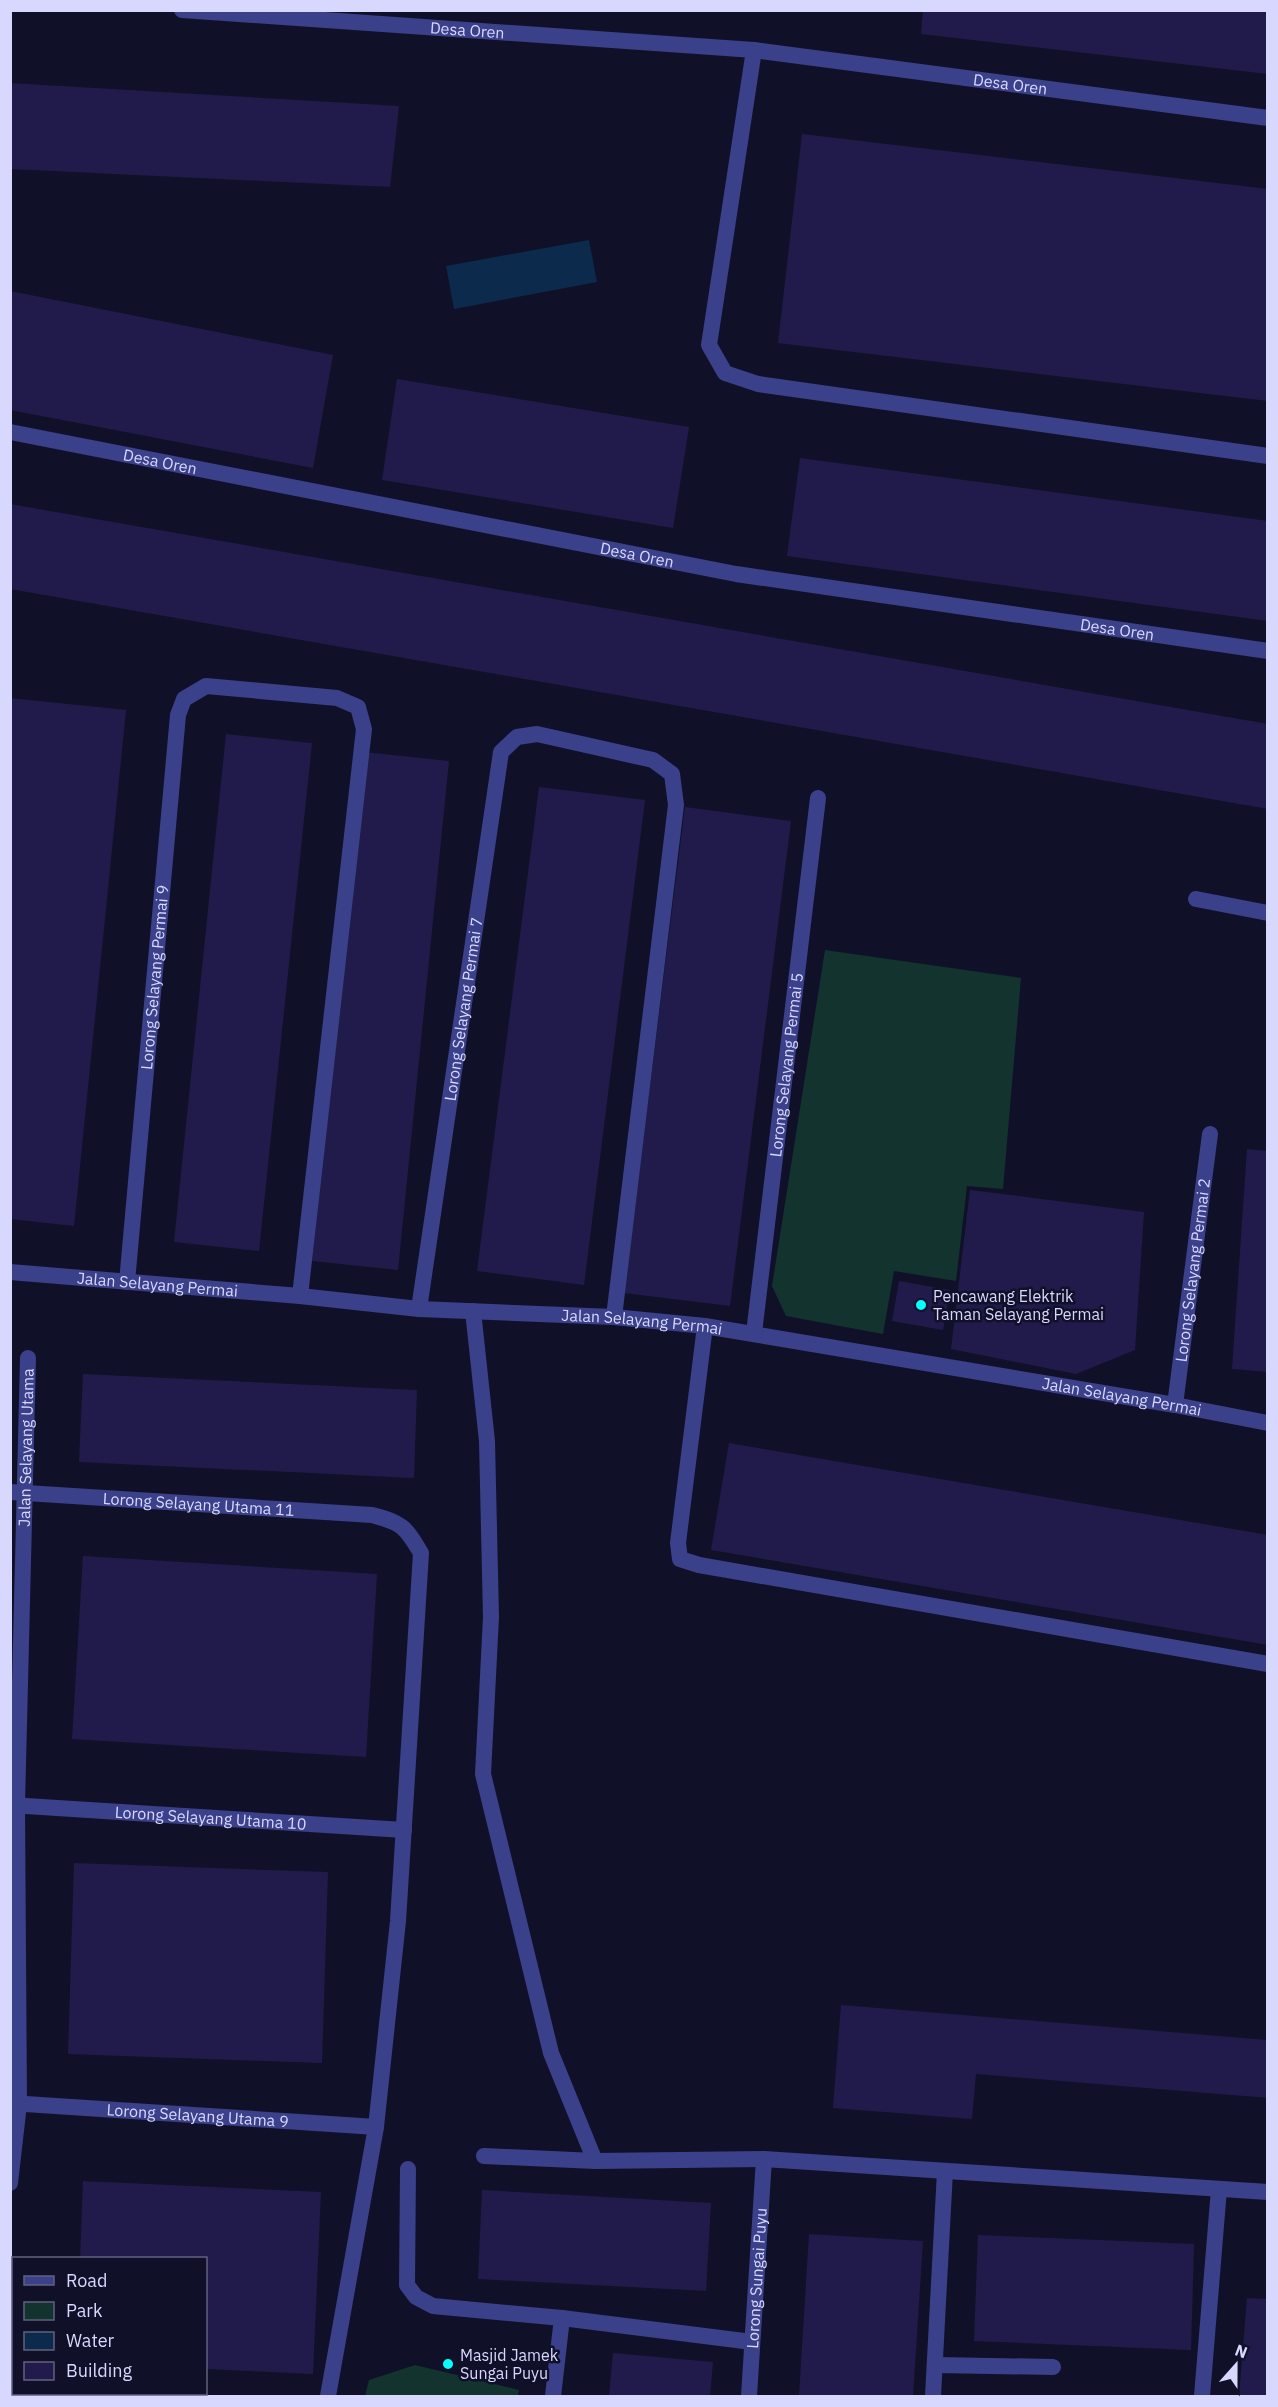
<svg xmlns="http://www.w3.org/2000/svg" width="1278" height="2407" font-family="'IBM Plex Sans',sans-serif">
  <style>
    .green { fill: #13332f }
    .water { fill: #0c2a4c }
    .building { fill: #201b4b }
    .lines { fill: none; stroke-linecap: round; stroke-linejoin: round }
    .service { stroke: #3a4089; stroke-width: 16 }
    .minor { stroke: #3a4089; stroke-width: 16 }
    .poi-dot { fill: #04fffd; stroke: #111029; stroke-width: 2 }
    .labels { text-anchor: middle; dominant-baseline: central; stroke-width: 5; stroke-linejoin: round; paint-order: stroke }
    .street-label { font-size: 16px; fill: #d8d8ff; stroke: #111029 }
    .poi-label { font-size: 16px; fill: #d8d8ff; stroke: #111029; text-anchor: start }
  </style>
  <rect width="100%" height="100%" fill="#111029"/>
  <!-- green -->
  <g class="green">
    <path d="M825 950 1021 978 1003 1189 967 1186 956 1281 894 1271 883 1334 786 1316 772 1286Z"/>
    <path d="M415 2365 519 2390 518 2396H365L369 2380Z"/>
  </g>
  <!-- water -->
  <path class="water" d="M589 240 597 282 454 309 446 266Z"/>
  <!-- building -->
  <g class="building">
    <path d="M923 10H1268V74L921 34Z"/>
    <path d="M10 83 399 106 390 187 10 169Z"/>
    <path d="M802 134 1268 189V401L778 343Z"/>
    <path d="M10 291 333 355 313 468 10 410Z"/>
    <path d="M397 379 689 427 673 528 382 480Z"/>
    <path d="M800 458 1268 521V621L787 556Z"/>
    <path d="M10 504 1268 724V809L10 589Z"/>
    <path d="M10 698 126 710 74 1226 10 1219Z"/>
    <path d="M226 734 312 743 259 1251 174 1242Z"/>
    <path d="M364 752 449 761 398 1270 312 1261Z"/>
    <path d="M539 787 645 800 584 1285 477 1271Z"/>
    <path d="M685 807 791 821 730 1306 624 1293Z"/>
    <path d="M1247 1149 1268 1151V1372L1232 1369Z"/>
    <path d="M970 1190 1144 1212 1135 1350 1076 1374 951 1349Z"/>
    <path d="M899 1281 950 1290 943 1330 892 1321Z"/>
    <path d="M83 1374 417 1390 414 1478 79 1462Z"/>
    <path d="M729 1443 1268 1535V1645L711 1550Z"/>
    <path d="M83 1556 377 1574 366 1757 72 1739Z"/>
    <path d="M74 1863 328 1872 322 2063 68 2054Z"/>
    <path d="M841 2005 1268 2040V2098L976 2074 972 2119 833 2108Z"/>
    <path d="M83 2181 321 2192 313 2374 206 2369V2258H80Z"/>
    <path d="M482 2190 711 2203 706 2291 478 2279Z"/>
    <path d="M809 2234 923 2241 913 2396H799Z"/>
    <path d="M978 2235 1194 2244 1191 2350 974 2341Z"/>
    <path d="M1247 2298 1268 2299V2396H1239Z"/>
    <path d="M613 2353 713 2362 710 2396H609Z"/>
  </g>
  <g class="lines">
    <!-- service -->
    <g class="service">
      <path d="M473 1311 487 1441 491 1617 483 1774 551 2053 595 2161"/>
      <path d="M705 1326 678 1543 680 1559 699 1565 1268 1664"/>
      <path d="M408 2169 407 2285 416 2297 433 2306 562 2318 752 2342"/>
      <path d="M936 2365 1053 2367"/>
      <path d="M553 2396 562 2318"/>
      <path d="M933 2396 945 2171"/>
      <path d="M1202 2396 1219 2189"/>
    </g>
    <!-- minor -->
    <g class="minor">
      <path id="s1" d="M182 10 754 50 1268 118"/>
      <path d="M754 50 709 345 725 373 758 384 1268 456"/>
      <path id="s2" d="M10 432 736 574 1268 651"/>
      <path d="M1196 899 1268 913"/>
      <path id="s3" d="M10 1272 300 1296 419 1309 614 1317 705 1326 1175 1405 1268 1423"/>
      <path id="s4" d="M127 1282 178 715 184 699 206 686 337 698 358 707 364 729 300 1296"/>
      <path id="s5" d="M419 1309 501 752 517 737 537 734 653 760 672 774 676 805 614 1317"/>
      <path id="s6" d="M754 1333 818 798"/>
      <path id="s7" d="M1175 1405 1210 1134"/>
      <path id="s8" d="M10 1492 372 1515C402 1523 405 1526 421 1553L398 1921 376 2127 328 2396"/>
      <path id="s9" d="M10 1805 404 1830"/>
      <path id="s10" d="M10 2103 376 2127"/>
      <path d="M484 2156 595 2161 764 2159 1268 2192"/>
      <path id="s11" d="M10 2183 19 2104 17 1805 28 1358"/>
      <path id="s12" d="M749 2396 764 2159"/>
    </g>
  </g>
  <!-- markers -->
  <g class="poi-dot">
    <circle cx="921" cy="1305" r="6"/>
    <circle cx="448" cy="2364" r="6"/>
  </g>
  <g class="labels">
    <!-- street labels -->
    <g class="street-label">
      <text stroke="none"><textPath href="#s1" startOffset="286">Desa Oren</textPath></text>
      <text stroke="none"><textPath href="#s1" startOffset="832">Desa Oren</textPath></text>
      <text stroke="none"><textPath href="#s2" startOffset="153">Desa Oren</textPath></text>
      <text stroke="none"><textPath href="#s2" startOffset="639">Desa Oren</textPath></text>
      <text stroke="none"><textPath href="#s2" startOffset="1125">Desa Oren</textPath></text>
      <text stroke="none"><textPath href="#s4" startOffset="306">Lorong Selayang Permai 9</textPath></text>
      <text stroke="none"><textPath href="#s5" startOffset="303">Lorong Selayang Permai 7</textPath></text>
      <text stroke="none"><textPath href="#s6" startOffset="270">Lorong Selayang Permai 5</textPath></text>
      <text stroke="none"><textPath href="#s7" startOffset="136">Lorong Selayang Permai 2</textPath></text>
      <text stroke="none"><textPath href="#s3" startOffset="148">Jalan Selayang Permai</textPath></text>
      <text stroke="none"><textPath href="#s3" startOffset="634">Jalan Selayang Permai</textPath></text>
      <text stroke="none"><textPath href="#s3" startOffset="1120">Jalan Selayang Permai</textPath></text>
      <text stroke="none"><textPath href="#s11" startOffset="736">Jalan Selayang Utama</textPath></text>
      <text stroke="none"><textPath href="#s8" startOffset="189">Lorong Selayang Utama 11</textPath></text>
      <text stroke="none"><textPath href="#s9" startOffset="201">Lorong Selayang Utama 10</textPath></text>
      <text stroke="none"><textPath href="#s10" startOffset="188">Lorong Selayang Utama 9</textPath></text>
      <text stroke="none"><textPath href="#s12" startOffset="118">Lorong Sungai Puyu</textPath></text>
    </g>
    <!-- poi labels -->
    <g class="poi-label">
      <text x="933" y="1296">Pencawang Elektrik<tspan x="933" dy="18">Taman Selayang Permai</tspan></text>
      <text x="460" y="2355">Masjid Jamek<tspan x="460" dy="18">Sungai Puyu</tspan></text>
    </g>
  </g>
  <!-- border -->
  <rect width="1278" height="2407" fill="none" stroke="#d8d8ff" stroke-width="24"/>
  <!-- legend -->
  <rect x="12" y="2257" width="195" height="138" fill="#111029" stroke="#61607f" stroke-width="1.5"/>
  <rect x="24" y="2276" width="30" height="9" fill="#3a4089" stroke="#61607f" stroke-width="1.5"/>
  <text x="66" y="2287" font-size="18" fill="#d8d8ff">Road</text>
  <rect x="24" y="2302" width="30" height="18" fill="#13332f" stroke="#61607f" stroke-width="1.5"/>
  <text x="66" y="2317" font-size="18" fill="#d8d8ff">Park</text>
  <rect x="24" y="2332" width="30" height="18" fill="#0c2a4c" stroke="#61607f" stroke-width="1.5"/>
  <text x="66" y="2347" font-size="18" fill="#d8d8ff">Water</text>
  <rect x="24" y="2362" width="30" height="18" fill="#201b4b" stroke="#61607f" stroke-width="1.5"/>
  <text x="66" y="2377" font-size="18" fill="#d8d8ff">Building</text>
  <!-- north arrow -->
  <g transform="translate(1236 2365) rotate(21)" stroke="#111029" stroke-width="4.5" paint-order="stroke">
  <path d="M0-4.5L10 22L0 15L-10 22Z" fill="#d8d8ff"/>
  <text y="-9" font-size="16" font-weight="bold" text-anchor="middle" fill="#d8d8ff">N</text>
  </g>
</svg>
